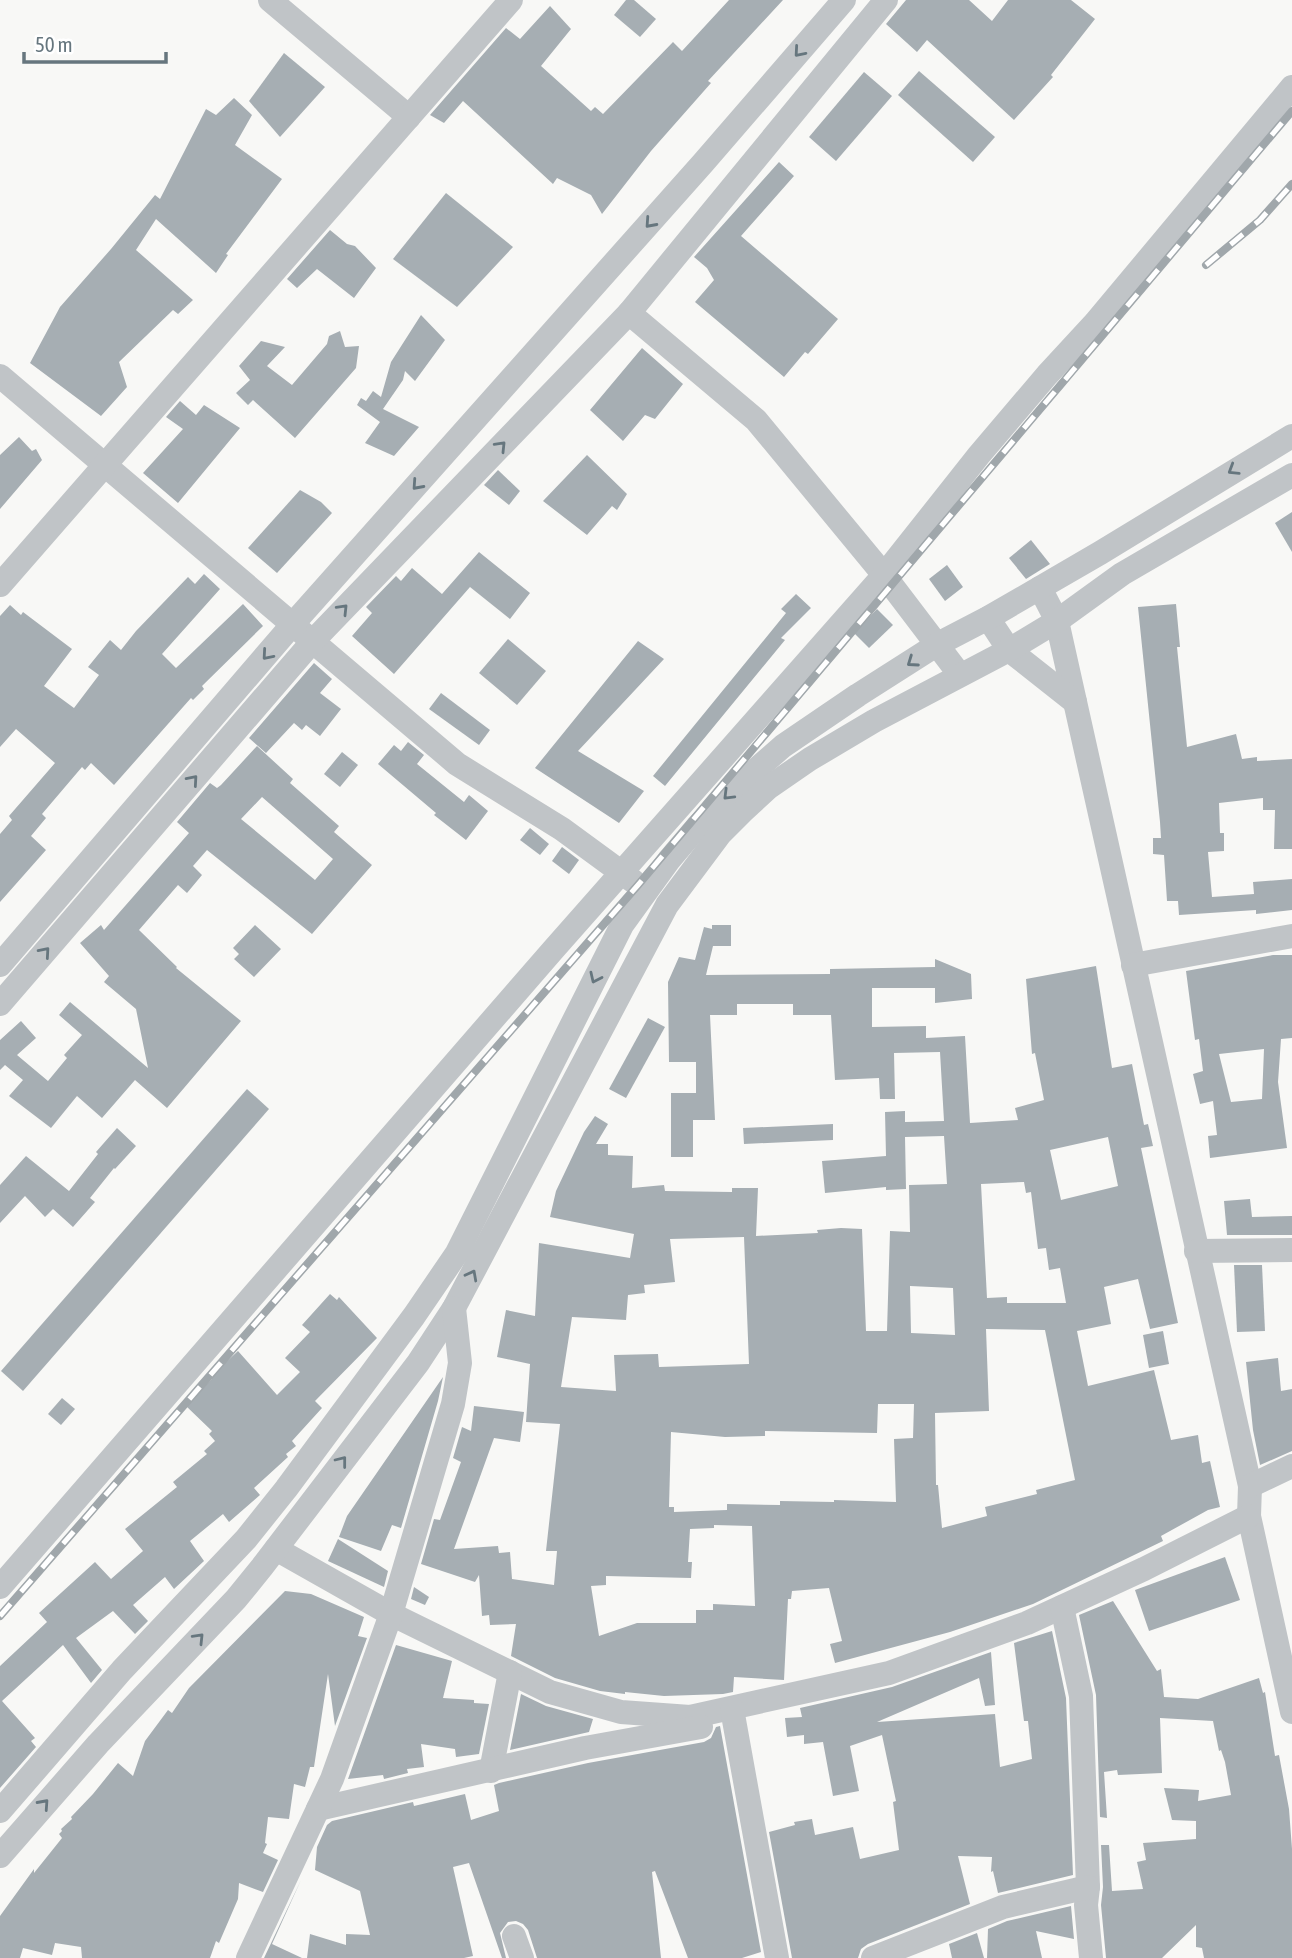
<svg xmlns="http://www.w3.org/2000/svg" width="1292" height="1958" font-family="'Asap Condensed',sans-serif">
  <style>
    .building { fill: #a6aeb3; fill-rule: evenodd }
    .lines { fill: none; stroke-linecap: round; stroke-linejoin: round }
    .minor { stroke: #c0c4c7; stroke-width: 24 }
    .rail-casing { stroke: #a0a7ab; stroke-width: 8 }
    .rail { stroke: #fff; stroke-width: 5; stroke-dasharray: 16; stroke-linecap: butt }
    .oneway { stroke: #66767e }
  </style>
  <rect width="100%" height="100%" fill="#f8f8f6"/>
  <!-- building -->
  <g class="building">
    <path d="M626 0H634L656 19 640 37 614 15Z"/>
    <path d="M729 0H783L708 81 711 83 651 151 602 214 591 195 557 178 553 184 463 101 444 123 430 115 506 28 520 39 550 6 571 29 541 66 591 111 595 107 603 114 673 42 682 51Z"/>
    <path d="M906 0H969L992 21 1008 0H1071L1095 19 1051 75 1053 77 1014 120 927 40 917 52 886 24Z"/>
    <path d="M284 53 325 87 280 137 249 101Z"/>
    <path d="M919 71 995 137 973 162 898 95Z"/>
    <path d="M864 72 892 96 836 161 809 137Z"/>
    <path d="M234 98 252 115 235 145 282 179 226 254 228 255 216 273 156 219 136 250 193 300 178 314 173 310 119 362 127 387 101 416 30 363 60 307 111 249 155 195 160 199 206 109 216 115Z"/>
    <path d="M779 162 794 176 741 236 838 319 808 354 805 352 784 377 695 302 714 280 707 268 694 257Z"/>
    <path d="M446 193 513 247 457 307 393 259Z"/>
    <path d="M330 230 347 244 355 246 376 268 354 298 317 269 297 288 287 279Z"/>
    <path d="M421 315 445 340 415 381 405 371 403 380 383 409 419 427 394 456 365 443 380 422 357 405 361 398 366 401 373 391 381 397 391 362Z"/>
    <path d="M340 331 345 347 359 346 356 368 295 438 253 400 248 405 236 393 250 380 239 366 261 341 285 347 267 366 292 385 327 344 329 336Z"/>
    <path d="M642 348 683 384 655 419 645 415 623 441 590 410Z"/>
    <path d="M180 401 196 415 204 405 240 428 178 503 143 473 183 429 166 417Z"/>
    <path d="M19 437 32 451 36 449 42 460 0 509V455Z"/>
    <path d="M587 455 627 494 617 510 612 506 587 535 543 501Z"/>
    <path d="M498 470 520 491 509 505 484 485Z"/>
    <path d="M300 490 321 502 332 513 277 573 248 548Z"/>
    <path d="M1292 512V552L1275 523Z"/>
    <path d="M1031 540 1050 564 1026 579 1009 558Z"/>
    <path d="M479 552 530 593 510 619 470 587 394 674 352 636 372 613 366 607 396 576 401 581 412 568 442 594Z"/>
    <path d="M947 565 963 587 945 601 929 579Z"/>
    <path d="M204 574 220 589 162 654 176 668 243 604 263 626 202 686 204 689 193 700 191 698 114 785 91 763 85 770 82 767 42 814 46 818 31 836 46 850 0 902V834L12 820 9 816 55 763 16 729 0 747V616L10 605 21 615 23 612 72 649 44 686 74 708 99 675 88 667 110 640 121 650 136 631 188 577 195 584Z"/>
    <path d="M796 594 811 608 781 638 785 640 665 786 653 776 786 613 781 609Z"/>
    <path d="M1176 604 1180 647H1177L1187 747 1236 734 1242 759 1257 757V761L1292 759V849H1274L1275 810H1263V798L1219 803 1220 833H1224V851L1208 852 1212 897 1254 894 1253 882 1292 879V910L1256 914V910L1179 915 1178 901H1167L1164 855 1153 854V838H1161L1160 822 1138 607Z"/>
    <path d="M877 609 893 625 869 648 854 633Z"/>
    <path d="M508 639 546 671 517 705 479 673Z"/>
    <path d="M638 641 664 659 578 751 644 791 619 823 535 768Z"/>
    <path d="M314 663 332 679 320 693 341 709 320 736 306 725 302 730 294 723 266 753 249 738Z"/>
    <path d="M441 693 490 730 479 745 429 709Z"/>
    <path d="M408 742 424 755 417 764 464 802 469 795 488 811 466 840 434 815 436 813 378 764 394 745 401 751Z"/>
    <path d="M257 746 293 779 290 783 339 826 334 832 372 865 312 934 207 850 193 866 202 875 187 893 178 885 139 930 177 967 176 968 241 1021 167 1108 135 1080 102 1118 77 1096 51 1128 9 1096 23 1080 5 1065 0 1070V1040L21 1021 36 1038 17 1055 48 1081 67 1058 64 1055 82 1035 59 1015 70 1002 148 1068 136 1009 104 982 109 976 80 943 101 925 104 930 189 833 177 822 210 783 217 788 221 785ZM262 797 333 859 315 880 241 819Z"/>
    <path d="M342 752 358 765 340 787 324 774Z"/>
    <path d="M530 828 549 844 540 855 520 840Z"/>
    <path d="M562 847 579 860 569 874 552 861Z"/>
    <path d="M255 925 281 949 254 977 234 959 239 954 233 948Z"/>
    <path d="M712 925H731V946H713L706 975 830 974V969L935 967V959L971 974 972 999 935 1003V988H872V1027L926 1026V1038L965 1036 970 1123 1018 1120 1015 1108 1044 1100 1035 1053 1032 1054 1026 979 1096 966 1112 1068 1132 1064 1144 1125 1148 1124 1153 1146 1141 1148 1178 1323 1150 1329 1138 1279 1104 1287 1111 1324 1077 1331 1088 1386 1154 1370 1171 1440 1198 1435 1202 1463 1210 1461 1220 1507 1208 1510 1161 1536 1163 1541 1033 1604 950 1632 835 1663 830 1644 842 1641 829 1588 792 1591 791 1599H788L784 1680 734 1677 733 1692 723 1694 664 1696 625 1692V1694L600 1691 555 1678 511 1656 516 1624 490 1625 489 1615 482 1616 479 1575 475 1582 421 1564 434 1519 440 1520 461 1462 453 1458 462 1427 471 1431 474 1406 524 1412 520 1442 494 1438 454 1549 498 1546 499 1553 510 1552 512 1579 554 1585 557 1551H546L560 1424 526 1422 530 1364 497 1357 506 1310 535 1316 539 1243 630 1258 634 1234 550 1217 556 1191 584 1132 595 1116 608 1124 596 1144H608V1155L633 1156 632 1188 664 1185 665 1191 732 1192V1188H758L756 1236 818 1233 817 1230 841 1228 862 1229 866 1331H887L890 1231 910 1232 909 1185 947 1184 944 1136 905 1137 906 1189 886 1190V1187L825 1193 822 1161 886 1156 885 1112 905 1111V1122L944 1121 940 1052 894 1053 895 1099H880L879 1078 835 1080 831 1015H793V1004H737V1015H710L715 1120H693V1157H671V1093H696V1062H669L668 982 679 957 695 960 704 927 712 929ZM1108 1137 1118 1186 1061 1200 1050 1150ZM1024 1182 1026 1193 1031 1192 1038 1249 1046 1248 1049 1270 1060 1268 1066 1303H1007V1297L987 1298 981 1184ZM744 1237 749 1364 659 1367 658 1354 614 1355 616 1391 561 1387 572 1317 626 1320 628 1295 645 1293 644 1285 675 1282 670 1239ZM910 1286 953 1288 955 1335 911 1333ZM986 1329 1045 1330 1075 1480 1036 1490 1037 1494 985 1507 987 1516 942 1528 938 1485H936L935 1413 989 1411ZM878 1404H914L913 1438 894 1439 896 1502 834 1500V1502L780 1501V1505L727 1504V1510L674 1512V1507H669L671 1432 725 1437 765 1436V1431L877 1433ZM714 1525 752 1526 755 1606 713 1604V1610H696V1623H637L599 1636 591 1586 606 1585V1576L691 1578 692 1562H688L690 1529 714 1528Z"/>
    <path d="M1273 955H1292V1038L1281 1039 1278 1082 1287 1148 1210 1158 1208 1136 1217 1135 1213 1101 1200 1104 1193 1074 1203 1071 1199 1039 1195 1040 1186 971ZM1264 1049 1262 1099 1231 1102 1219 1054Z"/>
    <path d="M648 1018 665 1027 626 1098 609 1089Z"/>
    <path d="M247 1089 269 1109 23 1391 1 1371Z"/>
    <path d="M833 1124V1140L744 1144 743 1128Z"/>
    <path d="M117 1128 136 1146 115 1169 114 1168 90 1198 95 1202 73 1227 53 1209 45 1217 25 1196 0 1223V1185L26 1156 69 1191 98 1154 96 1152Z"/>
    <path d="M1250 1199 1252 1217 1292 1216V1235H1227L1224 1201Z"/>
    <path d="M1234 1265H1262L1265 1331 1237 1332Z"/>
    <path d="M330 1294 337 1300 339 1297 377 1338 315 1401 322 1408 292 1441 296 1446 286 1454 288 1457 254 1488 260 1495 229 1522 223 1514 190 1541 204 1561 174 1589 165 1577 133 1605 148 1621 135 1634 113 1611 76 1638 102 1670 91 1683 63 1645 2 1701 35 1738 31 1741 36 1747 0 1788V1666L47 1622 39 1613 95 1562 111 1579 143 1551 125 1529 177 1487 173 1482 207 1454 204 1451 215 1441 209 1434 212 1431 186 1406 212 1379 210 1377 238 1351 277 1395 300 1372 285 1358 310 1332 302 1325Z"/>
    <path d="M1163 1331 1169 1364 1149 1368 1143 1335Z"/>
    <path d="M1278 1358 1281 1391 1292 1389V1451L1260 1465 1253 1430 1246 1362Z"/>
    <path d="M443 1377 438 1401 401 1528 392 1525 381 1551 339 1537 347 1516Z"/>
    <path d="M62 1398 75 1409 61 1425 48 1414Z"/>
    <path d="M338 1539 388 1571 384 1587 328 1561Z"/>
    <path d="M1225 1557 1240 1600 1149 1631 1135 1590Z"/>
    <path d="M414 1587 429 1597 425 1605 411 1599Z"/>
    <path d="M285 1591 311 1594 364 1617 358 1636 367 1638 335 1726 328 1674 314 1767H310L305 1787 294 1784 289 1819 268 1817 265 1843 267 1844 263 1853 278 1860 263 1892 239 1883 238 1899 219 1943 216 1941 210 1958H82L81 1947 55 1943 52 1955 23 1948 20 1958H0V1916L34 1869V1873L62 1838 59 1834 62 1831 61 1829 72 1819 71 1817 93 1794 118 1763 133 1776 145 1741 168 1710 172 1713 189 1688Z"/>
    <path d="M1113 1601 1157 1671 1161 1669 1164 1697 1198 1699 1259 1678 1263 1693 1265 1692 1275 1756 1279 1755 1289 1809 1292 1849V1958H1204L1202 1948 1196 1947V1925L1162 1958H1106L1101 1905 1103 1887 1101 1845H1109L1112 1891 1143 1889 1137 1862 1146 1860 1143 1843 1196 1839V1821L1172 1820 1164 1788 1199 1790 1198 1801 1231 1795 1225 1762 1221 1750 1219 1751 1213 1721 1160 1718 1162 1773 1118 1775 1117 1770 1104 1772 1107 1818 1100 1817 1096 1695 1079 1615Z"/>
    <path d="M1052 1631 1066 1698 1073 1875 998 1893 993 1871 991 1872 992 1857 958 1856 970 1904 868 1944 861 1949 858 1958H792L769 1832 795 1825 794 1822 812 1819 815 1835 853 1827 860 1859 899 1850 893 1802 896 1801 882 1735 850 1746 859 1791 833 1796 823 1742 804 1744V1735L787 1737 785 1718 802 1717 800 1708 892 1687 991 1652 995 1705 985 1706 979 1678 877 1722 995 1714 1000 1767 1032 1759 1028 1721H1024L1014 1643Z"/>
    <path d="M396 1645 452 1661 443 1698 474 1700V1703L489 1704 479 1754 456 1757 455 1749 421 1744 424 1767 407 1769 408 1773 384 1779 383 1775 348 1779Z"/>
    <path d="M521 1694 546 1706 593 1719 589 1732 510 1750Z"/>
    <path d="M720 1726 761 1952 742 1958H688L655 1871 652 1872 661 1958H537L528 1930 523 1924 516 1921 508 1922 500 1933 506 1958H502L469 1863 453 1867 473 1956 464 1958H307L310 1934 346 1945V1934L370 1935 360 1891 315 1870 317 1847 327 1825 332 1821 413 1802 414 1806 465 1794 471 1820 499 1811 494 1785 499 1783 588 1763 704 1742 711 1738 716 1727Z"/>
    <path d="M301 1880 272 1944 302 1958H264Z"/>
    <path d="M1071 1906 1074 1939 1036 1931 1042 1958H987L988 1929 1007 1921Z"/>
    <path d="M977 1933 984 1958H952L949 1944Z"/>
  </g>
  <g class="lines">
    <!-- minor -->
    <g class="minor">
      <path d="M270 0 409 117"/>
      <path d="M629 313 756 420 884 575 960 675"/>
      <path d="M0 376 457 764 562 829 633 881"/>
      <path d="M0 585 511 0"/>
      <path d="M1040 588 1057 621 1250 1486 1249 1516 1292 1712"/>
      <path d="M988 618 1009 650 1075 702"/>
      <path d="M0 965 292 625 703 163 844 0"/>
      <path d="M1133 965 1292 936"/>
      <path d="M0 1004 312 642 629 313 886 0"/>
      <path d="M1196 1251 1292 1250"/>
      <path d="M1250 1486 1292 1466"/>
      <path d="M276 1549 391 1614 550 1692 621 1712 690 1717 889 1673 1027 1623 1144 1569 1249 1516"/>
      <path d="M0 1587 553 950 884 575 979 455 1047 375 1095 323 1292 87"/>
      <path d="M1062 1607 1081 1696 1088 1887 1086 1905 1091 1958"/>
      <path d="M732 1709 777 1958"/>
      <path d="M491 1771 510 1672"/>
      <path d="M318 1809 585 1748 701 1727"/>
      <path d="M0 1811 122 1670 246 1539 286 1489 414 1316 457 1253 622 925 669 860 697 827 736 787 783 746 858 695 938 644 988 618 1100 553 1292 436"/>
      <path d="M0 1856 98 1744 236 1599 262 1567 418 1363 454 1308 667 905 720 834 742 812 768 788 810 759 874 721 1009 650 1057 621 1122 574 1292 475"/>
      <path d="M514 1936 522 1958"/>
      <path d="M248 1958 332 1779 391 1614 453 1404 460 1363 454 1308"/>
      <path d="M873 1958 1003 1907 1088 1887"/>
    </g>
    <!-- rail casing -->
    <g class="rail-casing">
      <g id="rail">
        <path d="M1206 265 1260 220 1292 184"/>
        <path d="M0 1616 638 885 1292 111"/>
      </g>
    </g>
    <!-- rail -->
    <use href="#rail" class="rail"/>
  </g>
  <!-- one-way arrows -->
  <defs><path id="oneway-chevron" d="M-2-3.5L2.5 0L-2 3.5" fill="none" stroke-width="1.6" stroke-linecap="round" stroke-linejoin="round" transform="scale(1.75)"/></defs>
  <g class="oneway">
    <use href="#oneway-chevron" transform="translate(799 52) rotate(131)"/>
    <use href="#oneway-chevron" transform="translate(650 223) rotate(132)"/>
    <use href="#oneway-chevron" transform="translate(501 446) rotate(-46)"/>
    <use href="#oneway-chevron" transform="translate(1233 470) rotate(148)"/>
    <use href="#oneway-chevron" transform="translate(417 485) rotate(132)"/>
    <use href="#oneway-chevron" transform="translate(343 609) rotate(-46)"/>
    <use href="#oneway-chevron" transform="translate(267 655) rotate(131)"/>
    <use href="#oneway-chevron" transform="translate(912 662) rotate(145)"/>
    <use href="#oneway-chevron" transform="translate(193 780) rotate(-49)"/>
    <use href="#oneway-chevron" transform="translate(728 795) rotate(135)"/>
    <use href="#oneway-chevron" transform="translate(45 952) rotate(-49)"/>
    <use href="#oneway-chevron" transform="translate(595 978) rotate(115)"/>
    <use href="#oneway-chevron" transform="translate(472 1275) rotate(-62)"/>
    <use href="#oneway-chevron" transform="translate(342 1461) rotate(-52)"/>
    <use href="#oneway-chevron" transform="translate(199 1638) rotate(-46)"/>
    <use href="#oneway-chevron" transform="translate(44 1804) rotate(-48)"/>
  </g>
  <!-- scale -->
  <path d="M24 52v10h142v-10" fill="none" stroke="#66767e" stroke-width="3.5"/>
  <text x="35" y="52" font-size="21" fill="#66767e" stroke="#ffffff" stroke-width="5" paint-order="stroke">50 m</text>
</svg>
